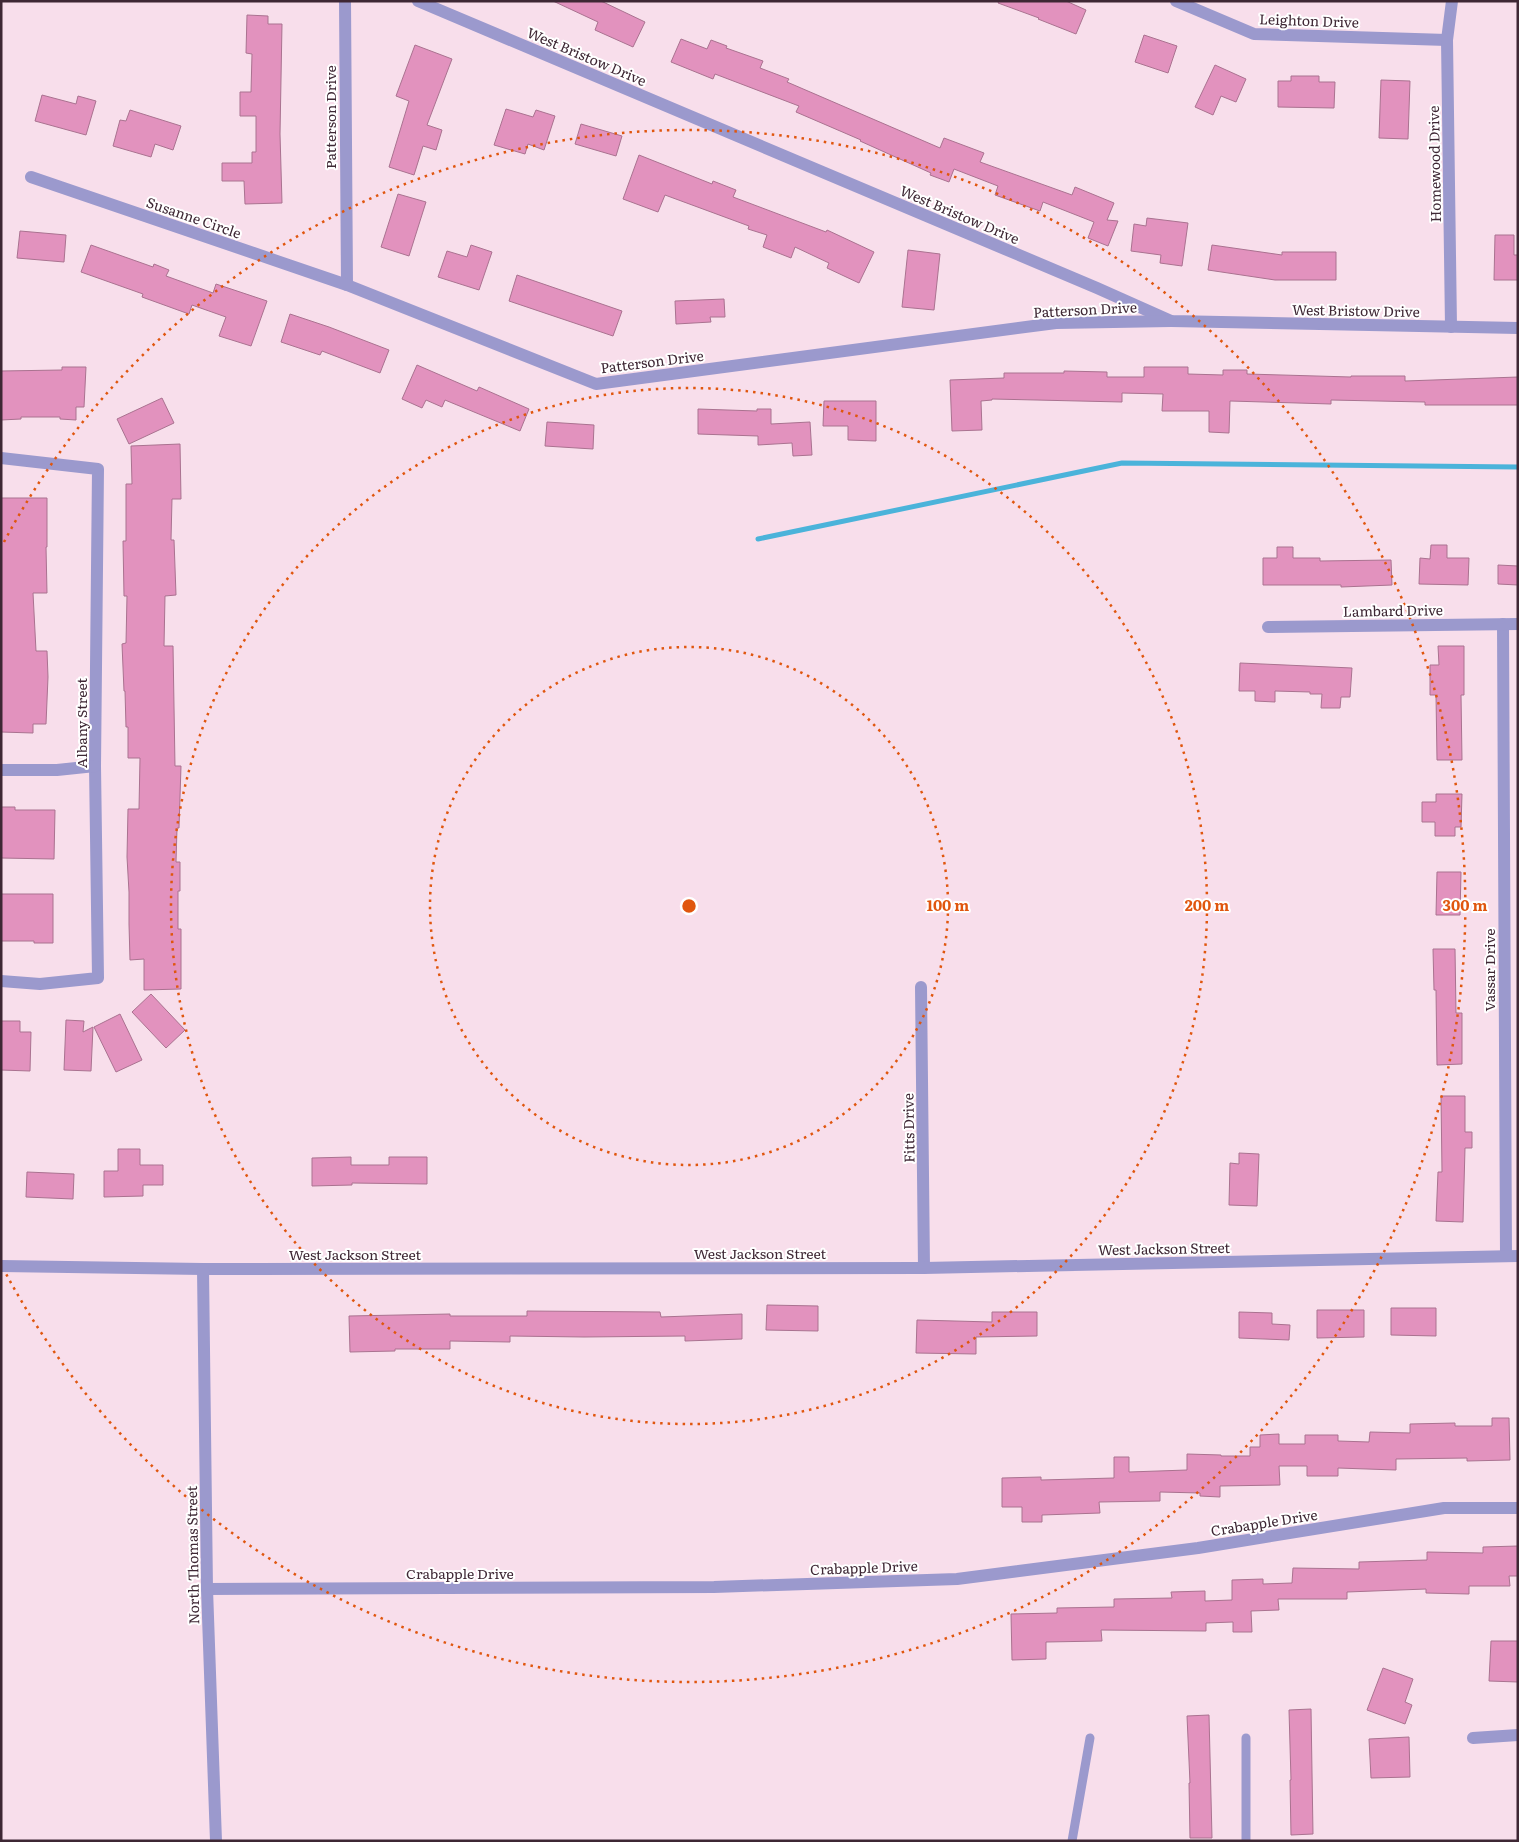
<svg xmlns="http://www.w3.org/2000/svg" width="1519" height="1842" font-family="Literata,serif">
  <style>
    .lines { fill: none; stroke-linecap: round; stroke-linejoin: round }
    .stream { stroke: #4bb3da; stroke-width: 5 }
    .building { fill: #e292be; stroke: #aa7290 }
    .service { stroke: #9b99cd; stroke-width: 9 }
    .minor { stroke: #9b99cd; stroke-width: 12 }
    .tertiary { stroke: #9b99cd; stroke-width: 12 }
    .ring { fill: none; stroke: #e0560e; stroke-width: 2.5; stroke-dasharray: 2.5 5 }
    .labels { text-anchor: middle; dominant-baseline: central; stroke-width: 4; stroke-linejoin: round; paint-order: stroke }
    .street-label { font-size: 14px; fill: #3e2734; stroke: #fff }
    .centre { fill: #e0560e; stroke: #fff; stroke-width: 2.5 }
    .ring-label { font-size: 15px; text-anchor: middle; font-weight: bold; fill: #e0560e; stroke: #fff; stroke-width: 4; stroke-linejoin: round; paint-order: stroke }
  </style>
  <rect width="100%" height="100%" fill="#f8deeb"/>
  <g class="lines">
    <!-- stream -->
    <path class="stream" d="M758 539 1122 463 1518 467"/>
  </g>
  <!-- building -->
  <g class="building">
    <path d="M553 1H601L645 22 633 47 595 30 598 22Z"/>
    <path d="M999 1H1066L1086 10 1076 34 1038 19 1039 18 998 3Z"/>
    <path d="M247 15 268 16V24H282L280 134 282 203 245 204 244 181H222V163H252V152H256V116H240V92H251L252 54 246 53Z"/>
    <path d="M1144 35 1177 46 1168 73 1135 62Z"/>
    <path d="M681 39 707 49 711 40 727 46 726 48 763 61 760 68 789 79 787 82 940 148 944 138 984 153 980 162 1072 195 1075 187 1114 203 1107 220 1118 221 1108 246 1088 238 1094 222 1043 202 1040 211 995 195 998 186 954 169 949 182 930 175 931 173 860 141 861 140 796 112 799 106 715 74 713 79 671 62Z"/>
    <path d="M415 45 452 59 427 125 442 130 436 150 423 146 414 175 389 167 409 101 396 96Z"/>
    <path d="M1215 65 1246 79 1236 102 1221 96 1213 115 1195 107Z"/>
    <path d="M1291 76H1319V82H1335L1334 108 1278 107V81H1291Z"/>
    <path d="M1381 80 1410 81 1408 139 1379 138Z"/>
    <path d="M42 95 76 104 78 96 96 101 86 135 35 121Z"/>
    <path d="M506 109 533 117 536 110 555 116 544 150 528 144 525 154 494 145Z"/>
    <path d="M130 110 181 126 173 150 155 144 151 157 113 146 120 120 126 121Z"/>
    <path d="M581 124 622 136 616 156 575 144Z"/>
    <path d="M639 155 712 184 713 181 736 190 733 197 826 232 827 230 874 252 859 283 827 268 829 263 795 247 791 258 763 247 767 235 748 229 749 226 665 195 658 212 623 199Z"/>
    <path d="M398 194 426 202 409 256 381 247Z"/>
    <path d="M1147 218 1188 223 1182 266 1160 263 1161 255 1131 251 1134 224 1146 226Z"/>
    <path d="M20 231 66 235 64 262 17 258Z"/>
    <path d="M1495 235H1514V255H1518V280H1494Z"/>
    <path d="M91 245 153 267 154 264 169 270 166 276 213 293 216 284 267 301 251 346 219 336 226 317 192 305 189 314 142 297 143 294 81 272Z"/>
    <path d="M471 245 492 252 479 290 438 277 447 251 467 257Z"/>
    <path d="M1212 245 1282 255V252H1336V280H1275L1208 270Z"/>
    <path d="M908 250 940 254 934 310 902 307Z"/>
    <path d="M517 275 622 311 613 336 509 301Z"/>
    <path d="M724 299 725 317H710L711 322 676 324 675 301Z"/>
    <path d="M290 314 329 327 389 350 380 373 322 351 320 355 281 342Z"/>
    <path d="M417 365 477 391 479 387 529 409 520 431 445 400 442 407 426 400 422 408 402 399Z"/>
    <path d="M62 367H86L84 407H76V420L60 419V417H21V419L1 420V371L62 370Z"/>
    <path d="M1144 367H1188V374L1223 375V370H1247V374L1351 377V376H1405V381L1518 377V405H1425V402L1331 400V404L1230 401 1229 433 1209 432V411H1162L1163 394 1122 393V402L992 399V400L981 401 982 430 952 431 950 380 1004 378V373H1064V371L1107 372V377H1144Z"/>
    <path d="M162 398 174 423 129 444 117 419Z"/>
    <path d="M824 401H876V441L848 440V426H823Z"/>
    <path d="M698 409 757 411V409H771V424L810 422 812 455 793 456 792 443 758 445V436L698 434Z"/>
    <path d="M547 422 594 425 593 449 545 446Z"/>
    <path d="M180 444 181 499H172L171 540H174L176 595 165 596 164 646H173L175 766H181L179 828H177L176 862H180V891H178V929H181V989L144 990V959L130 960 129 924V892L127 857 128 809H139L140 758H128V727H126L125 691H124L122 644 126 643 127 596H124L123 541H126V484H132L131 446Z"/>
    <path d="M1 498H47V547H46L47 593H33L36 651H47L48 677 46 724H33V733L1 732Z"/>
    <path d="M1431 545H1447V558H1469L1468 585 1419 584 1420 558 1430 559Z"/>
    <path d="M1277 547H1293V558H1320V561L1391 560 1392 585 1341 587V585H1263V558H1277Z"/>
    <path d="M1498 565 1518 566V585L1498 584Z"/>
    <path d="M1438 646H1464V695H1461L1462 760H1437L1436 695H1430V665H1439Z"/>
    <path d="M1240 663 1352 668 1350 697H1341L1340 708H1321L1322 694H1310V692L1275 691V702L1255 701V691H1239Z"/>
    <path d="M1436 794H1462L1461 827H1455V836H1435V822H1422V802H1436Z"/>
    <path d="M1 807H15V810H55L54 859 1 858Z"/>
    <path d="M1437 872H1461L1460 915H1436Z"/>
    <path d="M1 894H53V943H34V941H1Z"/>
    <path d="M1433 949H1455L1456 1013H1462V1064L1437 1065 1436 990H1434Z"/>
    <path d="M151 994 185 1030 166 1048 132 1012Z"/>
    <path d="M120 1014 142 1060 116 1072 94 1027Z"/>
    <path d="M66 1020 84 1021 83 1032 93 1027 91 1071 64 1070Z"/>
    <path d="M1 1021H20V1032H31L30 1071 1 1070Z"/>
    <path d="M1441 1096H1465V1132H1472V1148H1465L1463 1222 1436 1221 1438 1172H1442Z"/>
    <path d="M118 1149H140V1165H163V1185H143V1196L104 1197V1171H118Z"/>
    <path d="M1239 1153 1259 1154 1257 1206 1229 1205 1230 1163 1239 1164Z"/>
    <path d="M351 1157V1165H389V1157H427V1184L352 1183V1185L312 1186V1158Z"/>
    <path d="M27 1172 74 1174 73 1199 26 1197Z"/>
    <path d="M767 1305 818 1306V1331L766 1330Z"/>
    <path d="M1391 1308H1436V1336L1391 1335Z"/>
    <path d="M1317 1310H1364V1337L1317 1338Z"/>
    <path d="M527 1311 660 1312 661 1317 742 1314V1339L685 1341V1336L584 1337 510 1336V1342L450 1341V1349H395V1351L350 1352 349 1316 450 1314V1316H527Z"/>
    <path d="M992 1312H1037V1336L976 1337V1354L916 1353 917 1320 992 1322Z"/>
    <path d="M1239 1312 1272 1313V1324L1290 1325 1289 1340 1239 1338Z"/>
    <path d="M1492 1418H1509L1510 1460 1467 1461V1458L1396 1459V1470L1338 1468V1476H1307V1466H1279L1280 1485 1220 1486V1497L1200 1496V1493L1160 1492V1501L1099 1502 1100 1513 1042 1515V1522H1022V1507H1002V1478L1041 1477V1480L1114 1478V1457H1129V1472L1187 1470V1454L1221 1455V1456H1250V1447H1260V1435L1279 1434V1444H1305V1435H1338V1441L1369 1442 1370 1432 1410 1433V1424L1455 1423V1426H1492Z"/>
    <path d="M1518 1546V1576H1509L1510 1586H1469V1594L1426 1593V1589L1347 1592V1599H1278L1279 1610 1251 1611 1252 1632H1233V1622L1206 1623V1631L1101 1630 1102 1641 1046 1642V1659L1012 1660 1011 1614 1057 1613V1608L1114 1607V1599L1172 1598 1171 1592 1205 1591V1601L1232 1600V1580L1263 1579V1584L1292 1583 1293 1568 1359 1569V1562L1427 1560V1552L1483 1553V1547Z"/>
    <path d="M1491 1641H1518V1682L1489 1681Z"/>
    <path d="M1383 1668 1413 1679 1405 1702 1412 1705 1405 1724 1367 1710Z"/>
    <path d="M1311 1709 1313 1834 1291 1835 1290 1780H1291L1289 1710Z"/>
    <path d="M1209 1715 1212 1838H1190L1189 1783H1190L1187 1716Z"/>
    <path d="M1409 1737 1410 1777 1371 1778 1369 1739Z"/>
  </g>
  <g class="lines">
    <!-- service -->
    <g class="service">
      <path d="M1246 1738V1841"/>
      <path d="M1072 1841 1090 1738"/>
    </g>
    <!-- minor -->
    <g class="minor">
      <path d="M345 1 347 285"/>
      <path d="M418 1 1097 288 1171 321 1518 328"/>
      <path d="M1176 1 1254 34 1447 40"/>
      <path d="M31 177 347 285 596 384 1056 323 1171 321"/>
      <path d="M1451 327 1447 40 1452 1"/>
      <path d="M1 458 98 469 95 766 98 978 40 984 1 981"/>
      <path d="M1503 624 1506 1256"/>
      <path d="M1268 627 1518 624"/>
      <path d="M1 770H57L95 766"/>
      <path d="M921 987 924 1268"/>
      <path d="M207 1589 714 1587 957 1579 1198 1548 1444 1508H1518"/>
      <path d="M1473 1738 1518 1735"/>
    </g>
    <!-- tertiary -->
    <g class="tertiary">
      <path d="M1 1266 203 1269 924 1268 1518 1256"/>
      <path d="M203 1269 207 1589 216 1841"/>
    </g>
  </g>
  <!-- distance rings -->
  <g class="ring">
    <circle cx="689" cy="906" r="259"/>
    <circle cx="689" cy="906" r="518"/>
    <path d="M4 542A776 776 0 1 1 4 1270"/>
  </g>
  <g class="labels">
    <!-- street labels -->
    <g class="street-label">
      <text transform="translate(1309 20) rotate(2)">Leighton Drive</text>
      <text transform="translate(587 56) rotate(23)">West Bristow Drive</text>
      <text transform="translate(330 117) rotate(-90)">Patterson Drive</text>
      <text transform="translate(1434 164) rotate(-91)">Homewood Drive</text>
      <text transform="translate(960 214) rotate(23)">West Bristow Drive</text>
      <text transform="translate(194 217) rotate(19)">Susanne Circle</text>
      <text transform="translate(1085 309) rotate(-3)">Patterson Drive</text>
      <text transform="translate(1356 310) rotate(1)">West Bristow Drive</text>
      <text transform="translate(652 361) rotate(-7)">Patterson Drive</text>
      <text transform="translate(1393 610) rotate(-1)">Lambard Drive</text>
      <text transform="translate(81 723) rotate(-90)">Albany Street</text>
      <text transform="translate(1489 970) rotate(-90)">Vassar Drive</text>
      <text transform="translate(908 1128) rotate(-91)">Fitts Drive</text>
      <text transform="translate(1164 1248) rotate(-1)">West Jackson Street</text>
      <text x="760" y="1253">West Jackson Street</text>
      <text x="355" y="1254">West Jackson Street</text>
      <text transform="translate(1264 1522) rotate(-9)">Crabapple Drive</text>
      <text transform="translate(192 1555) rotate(-91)">North Thomas Street</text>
      <text transform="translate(864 1567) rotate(-2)">Crabapple Drive</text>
      <text x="460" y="1573">Crabapple Drive</text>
    </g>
  </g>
  <circle cx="689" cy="906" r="8" class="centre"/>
  <g class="ring-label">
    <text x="948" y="911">100 m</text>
    <text x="1207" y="911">200 m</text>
    <text x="1465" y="911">300 m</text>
  </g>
  <!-- border -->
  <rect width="1519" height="1842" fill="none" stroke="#3e2734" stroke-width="5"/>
</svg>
